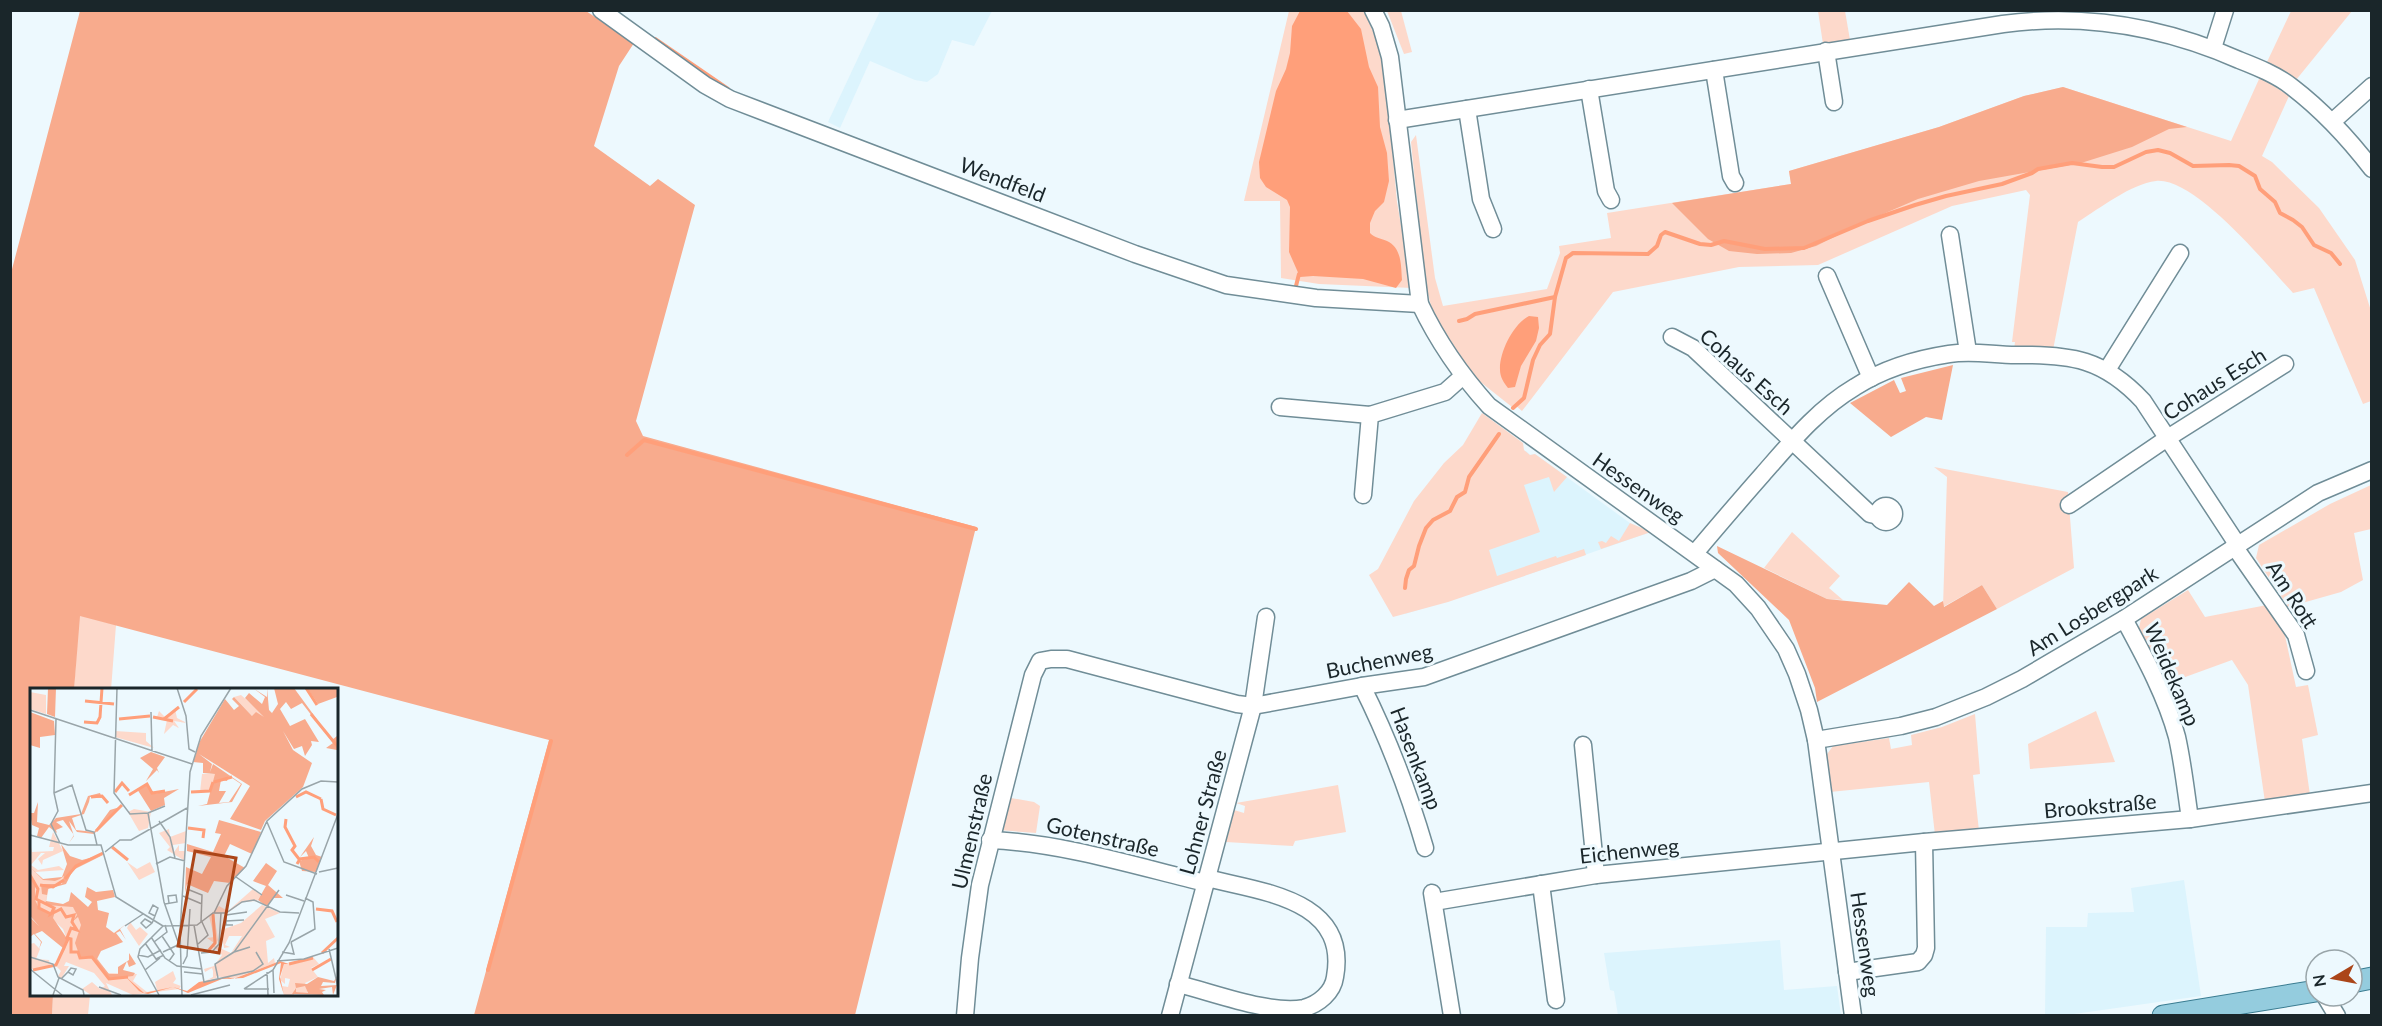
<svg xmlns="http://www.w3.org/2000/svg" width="2382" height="1026" font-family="Lato,sans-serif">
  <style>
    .built { fill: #dcf4fd }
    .green { fill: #fdd9cb }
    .forest { fill: #f8ab8d }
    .water { fill: #ff9f7a }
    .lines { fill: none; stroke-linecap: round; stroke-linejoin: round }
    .stream { stroke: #ff9f7a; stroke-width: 4 }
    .minor-casing { stroke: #708d97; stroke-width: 19 }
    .major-casing { stroke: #3a7c91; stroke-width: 23 }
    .minor { stroke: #fff; stroke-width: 16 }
    .major { stroke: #94ccde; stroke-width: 21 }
    .labels { text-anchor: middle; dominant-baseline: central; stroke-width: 6; stroke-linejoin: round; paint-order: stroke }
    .street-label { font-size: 21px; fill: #1a262a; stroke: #edf9fe }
    .inset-river { fill: none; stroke: #ff9f7a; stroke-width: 3 }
    .inset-road { fill: none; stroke: #99a5a9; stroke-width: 1.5 }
    .view { fill: #ab4518; fill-opacity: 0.15; stroke: #ab4518; stroke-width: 3 }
    .inset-edge { fill: none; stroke: #1a262a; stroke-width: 3 }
  </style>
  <rect width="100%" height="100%" fill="#edf9fe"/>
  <!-- built -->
  <g class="built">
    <path d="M880 11H992L974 46 952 40 938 74 927 82 915 80 870 61 840 128 828 122Z"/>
    <path d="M1526 451 1530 455 1535 454 1634 526 1651 532 1489 588 1405 614Z"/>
    <path d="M2184 880 2201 996 2067 1015H2045L2046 927H2087L2088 913 2134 912 2131 888Z"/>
    <path d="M1780 940 1784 990 1837 986 1841 1015H1618L1614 991 1610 990 1604 953Z"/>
  </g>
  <!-- green -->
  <g class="green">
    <path d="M1289 11H1364L1384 57 1397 202 1412 288 1319 284 1281 278 1280 201H1244Z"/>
    <path d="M1387 11H1401L1412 52 1404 54Z"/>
    <path d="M1818 11H1845L1850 40 1823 44Z"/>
    <path d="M2291 11H2352L2296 80 2267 62Z"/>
    <path d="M2260 77 2289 96 2262 156 2272 162 2319 208 2355 260 2371 311V401L2363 404 2314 288 2293 293C2267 265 2195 177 2156 181 2131 184 2100 208 2078 222L2053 350H2014L2015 342H2012L2030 195 2026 190 1952 206 1818 265 1739 267 1613 292 1522 411 1515 405 1512 407 1478 380 1464 364 1438 322 1431 306 1425 282 1411 142 1416 135 1435 278 1443 306 1547 289 1560 253 1559 246 1611 238 1607 213 1791 184 1789 171 1939 127 2024 96 2063 87 2231 141Z"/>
    <path d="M1482 413 1523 443 1524 450 1530 455 1535 454 1567 477 1554 492 1549 477 1524 485 1540 532 1489 550 1497 576 1556 556 1557 558 1584 549 1586 555 1448 602 1393 617 1369 575 1378 569 1414 501 1444 463 1463 445Z"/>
    <path d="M1934 467 2068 492 2074 568 1997 609 1982 585 1943 607 1947 477Z"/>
    <path d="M2371 485V529L2354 533 2363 580 2341 592 2288 607 2256 558 2259 545 2330 504Z"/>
    <path d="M1630 523 1651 532 1601 549 1598 542 1602 541 1606 543 1611 536 1619 541Z"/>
    <path d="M1792 532 1840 576 1829 588 1843 600 1827 599 1764 568Z"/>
    <path d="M2188 590 2205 617 2267 605 2284 631 2296 687 2308 685 2318 735 2302 739 2310 795 2265 802 2248 685 2232 660 2166 684 2138 632 2141 619Z"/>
    <path d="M79 615 116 625 111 690H74Z"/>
    <path d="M2096 711 2115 762 2030 769 2028 744Z"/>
    <path d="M1975 714 1980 774 1973 775 1979 831 1935 835 1929 782 1830 792 1825 757 1833 746 1889 738 1891 749 1912 745 1911 735 1942 727Z"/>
    <path d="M1338 785 1346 832 1295 841 1293 846 1226 842 1234 810 1244 813 1245 806 1236 803Z"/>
    <path d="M1011 798 1034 802 1040 806 1036 833 999 830 1006 801Z"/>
    <path d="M53 995H90L88 1015H52Z"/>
  </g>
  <!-- forest -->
  <g class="forest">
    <path d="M80 11H586L634 43 619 66 594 146 650 186 658 179 695 205 636 421 643 436 976 527 855 1015H474L549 740 80 616 74 690H32V994L53 995 52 1015 11 1016V273Z"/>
    <path d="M2063 87 2187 127 2169 129 2132 147 2081 163 1979 181 1918 199 1860 224 1816 246 1791 253 1757 254 1729 251 1708 239 1672 203 1791 184 1789 171 1939 127 2024 96Z"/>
    <path d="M1953 365 1942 420 1926 417 1891 437 1850 403 1894 380 1900 393 1906 391 1901 378Z"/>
    <path d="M1717 546 1827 599 1887 605 1909 582 1934 606 1943 601 1944 607 1982 585 1997 609 1817 702 1815 688 1789 620 1718 553Z"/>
  </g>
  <!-- water -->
  <g class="water">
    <path d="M1300 11H1347L1361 29 1369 67 1378 87 1380 127 1387 153 1389 181 1384 202 1375 211 1370 223V233C1375 238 1380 238 1387 241 1402 248 1401 266 1402 280L1396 288 1363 279 1313 276 1300 277 1289 252 1290 207 1287 200 1266 187 1260 178 1259 162 1276 91 1286 69 1290 53 1292 26Z"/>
    <path d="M1529 316 1538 317 1539 328 1536 341 1521 366 1515 387 1508 388C1504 383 1500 377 1500 370 1499 353 1513 324 1529 316Z"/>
  </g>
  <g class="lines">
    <!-- stream -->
    <g class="stream">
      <path d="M655 39 728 89"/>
      <path d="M1295 290 1299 274"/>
      <path d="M1459 321 1467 319 1475 314 1555 297 1566 258 1573 253 1648 254 1657 246 1661 235 1665 232 1700 244 1711 245 1724 241 1765 249 1804 248 1868 221 1915 205 1946 196 2002 184 2032 173 2038 169 2072 163 2102 167H2114L2146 152 2158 150 2170 153 2193 166 2229 165 2239 166 2255 176 2260 189 2275 202 2280 213 2293 220 2302 227 2314 245 2331 253 2340 264"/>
      <path d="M1513 408 1524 398 1533 360 1540 345 1550 334 1555 297"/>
      <path d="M627 455 644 440 976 529"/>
      <path d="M1405 588 1406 579 1409 570 1414 566 1419 546 1426 528 1433 520 1450 511 1457 497 1465 492 1469 477 1499 434"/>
      <path d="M488 970 551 741"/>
    </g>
    <!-- minor casing -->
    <g class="minor-casing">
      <g id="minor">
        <path d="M601 10 705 85 730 99 1135 254 1226 285 1316 298 1420 304"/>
        <path d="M1373 10 1381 26 1390 57 1420 304C1438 342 1461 375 1489 406L1736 584 1758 608 1786 649 1797 674 1809 710 1816 740 1853 1016"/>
        <path d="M2213 48 2225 10"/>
        <path d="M1826 51 1834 102"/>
        <path d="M1714 70 1731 176 1735 183"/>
        <path d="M1589 89 1606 191 1611 200"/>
        <path d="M1467 109 1481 199 1493 229"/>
        <path d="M1397 120 2003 24C2085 13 2164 27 2239 60 2257 67 2277 75 2292 87 2322 110 2349 139 2372 169"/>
        <path d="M2332 122 2372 86"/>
        <path d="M1950 235 1968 352"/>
        <path d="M1827 276 1871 378"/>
        <path d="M1672 337 1693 348 1870 514 1879 516"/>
        <path d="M2107 370 2180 253"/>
        <path d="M1280 407 1370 415"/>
        <path d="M1363 495 1370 415 1445 392 1463 376"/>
        <path d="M2069 505 2166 439 2285 364"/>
        <circle cx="1886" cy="514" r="8"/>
        <path d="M2234 546 2296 635 2306 671"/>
        <path d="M1695 553C1717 527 1740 500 1763 474 1791 442 1818 409 1855 387 1883 369 1916 359 1949 354 1972 350 1993 355 2016 355 2071 354 2104 359 2143 401L2237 544"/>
        <path d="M2124 619C2144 656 2166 696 2177 737 2183 764 2186 792 2190 819"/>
        <path d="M1362 686C1388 738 1409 793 1425 848"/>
        <path d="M1816 740 1901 726 1936 717 1986 697 2022 679 2124 619 2318 493 2372 470"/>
        <path d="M1583 745 1596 875"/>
        <path d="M990 840C1063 843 1135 866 1206 883"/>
        <path d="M1541 884 1556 1000"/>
        <path d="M1432 893 1452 1016"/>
        <path d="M1434 902 1596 875 1924 842 2190 819 2372 793"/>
        <path d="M1847 972 1918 962 1924 955 1926 948 1924 842"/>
        <path d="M1178 984C1212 992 1271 1015 1304 1008 1319 1004 1333 992 1335 977 1349 899 1261 892 1207 878"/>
        <path d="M2325 996 2337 1016"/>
        <path d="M965 1016 970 958 980 885 1033 675 1040 661 1051 659H1067L1237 704 1253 706 1362 686 1424 677 1691 581 1715 569"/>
        <path d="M1170 1016 1253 706 1266 617"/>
      </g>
    </g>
    <!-- major casing -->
    <g class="major-casing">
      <g id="major">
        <path d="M2352 982 2372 978"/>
        <path d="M2163 1016 2316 991"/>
      </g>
    </g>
    <!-- minor -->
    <use href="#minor" class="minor"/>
    <!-- major -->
    <use href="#major" class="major"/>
  </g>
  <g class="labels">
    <!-- street labels -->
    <g class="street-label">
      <text transform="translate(1003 179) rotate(21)">Wendfeld</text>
      <text transform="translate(1747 371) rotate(42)">Cohaus Esch</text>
      <text transform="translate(2214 383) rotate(-32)">Cohaus Esch</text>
      <text transform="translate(1639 487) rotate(35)">Hessenweg</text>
      <text transform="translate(2293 594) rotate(57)">Am Rott</text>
      <text transform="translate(2092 610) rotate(-32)">Am Losbergpark</text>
      <text transform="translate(1379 660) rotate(-11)">Buchenweg</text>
      <text transform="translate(2173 674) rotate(67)">Weidekamp</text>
      <text transform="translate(1417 758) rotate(69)">Hasenkamp</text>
      <text transform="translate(2100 805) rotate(-5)">Brookstraße</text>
      <text transform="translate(1202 812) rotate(-75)">Lohner Straße</text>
      <text transform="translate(971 831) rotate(-77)">Ulmenstraße</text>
      <text transform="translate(1103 836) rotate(13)">Gotenstraße</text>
      <text transform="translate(1629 850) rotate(-6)">Eichenweg</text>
      <text transform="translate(1866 944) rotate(82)">Hessenweg</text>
    </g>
  </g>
  <!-- overview -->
  <g transform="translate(30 688)">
    <rect width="308" height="308" fill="#edf9fe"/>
    <path d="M0 4 16 7V26L0 21ZM211 7 235 28 232 31 222 28 204 9ZM145 21 147 30 157 35 144 33 149 40 143 37 134 46 137 32 127 29 129 23 135 29ZM85 43 116 45V53L124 60 85 49ZM187 80 192 83 190 94H183L180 103 170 104 172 86H185ZM104 121 121 124 118 140 109 143 98 124ZM139 141 140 149 156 143V155L143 157 144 164 149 157V163H155V173L137 162 140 159 129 145ZM23 144 33 163 13 172 12 177 8 171 15 165H11L1 177 8 182 29 178 34 182 5 184 14 192 25 193 34 188V195L19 199 16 214 26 218 41 215 49 227 59 266 67 270 78 285 107 286 103 293 117 304 127 302 125 294 143 283 146 291 143 295 151 298 149 301 103 307 76 295 82 307H61L52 301 62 294 70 301 75 298 64 285 36 274 34 278H39L31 291 28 288 31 283 26 278 38 254 33 241 0 210V154L2 164 23 163 24 159H19ZM97 174 107 181 120 174 125 184 109 192ZM223 201 231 207 227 213 213 214 199 224 184 226 188 252 185 258 201 265 212 248H199L195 257 200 259 194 260 191 242 211 235 232 217 250 225 235 231 245 249 236 253 238 275 244 270 245 275 202 291 186 288 187 290 177 292 183 289V283L182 280 175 284 174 281 184 278 192 267 184 259 174 265 184 255 177 250 184 249 179 228 189 218 198 223ZM100 234 106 242 110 239 118 246 109 258 97 240ZM4 255 10 261 6 271 19 272 20 278 1 281 0 256ZM283 269 289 276 281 280 288 289 275 295 278 306 266 304 265 300 264 307H254L252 298 258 299 260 291 255 290V296L250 292 254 276 269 275Z" fill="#fdd9cb"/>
    <path d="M18 0H26L25 29 17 26ZM223 0 237 9V0L239 22 245 28 242 25 248 16 244 0H264L302 52 307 48V62L296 60 303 55 272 15 261 21 256 14 250 21 260 38 275 31 289 54 281 53 282 57 275 68 272 58 264 61 253 43 263 62 282 75 273 99 235 133 231 142 200 131 220 98 169 66 182 76 180 84 183 76 212 96 202 114 168 118 177 116 185 86 173 85V75L163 74 170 53 195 11 204 22 209 18 202 11 204 9 222 28 226 24 234 29 215 10 219 5 232 16 235 9ZM199 88 211 96 199 114 189 115 196 103H189L191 92 197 93ZM277 0H307V9L288 16ZM0 24 24 33 25 47 10 49V60L0 57ZM121 64 135 69 127 80 129 85 127 82 116 93 123 81 110 70ZM117 96 123 106 149 101 134 110 135 117 121 123 107 101ZM70 105 72 110 60 109 59 114 54 126 42 130 46 142 64 144 80 122 90 119 64 146 47 144 39 133 44 148 39 155 44 147 33 132 26 134 33 139 26 142 27 145 19 139 11 150 7 148 9 140 2 137 0 125H4L8 114 7 134 19 137 26 130 51 126 58 108ZM189 132 231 144 222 166 200 156 194 168 215 180 200 195 184 193 178 205 157 196 155 205 156 179 172 186 181 169 157 163V156L183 164 191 146 185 145ZM284 149 281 158 286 167 292 169 286 184 272 183 269 173 279 170 276 163 270 169ZM31 156 40 168 52 172 75 166 43 182 36 196 18 201 16 213 33 216 39 213 41 204 58 219 62 214 55 209 57 199 66 204 83 202 85 209 67 213 68 222 79 225 76 239 84 245 99 234 90 241 96 252 90 243 86 245 93 254 71 263 67 271 79 286H88V279L99 272V265L106 276 99 279 97 273 93 282 105 285 103 288 80 291 62 268 50 269 45 255 51 237 48 229 43 233 47 227 43 219 15 217 17 207 12 206 11 196H32L34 188 30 191 25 193 13 192 1 180 13 191 32 189 37 176ZM236 175 247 183 238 197 253 210H243L237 219 228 212 236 198 223 193ZM0 188 5 193V212L9 220 22 227 26 220 23 230 38 252 35 261 26 277 2 282 25 277 33 260 12 243 5 246 12 254 9 261 11 254 4 246 0 249V229L9 238 1 229ZM307 288 305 295 293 294 291 298 307 297 303 307 302 299 289 301 296 302 292 304 294 307 262 306 266 300V304L278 305 275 298 266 300 265 295 277 296 288 289 304 293Z" fill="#f8ab8d" fill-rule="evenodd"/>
    <path d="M250 273 259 276H254L250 289 254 307 249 291 251 275 213 290 192 291 158 305 143 299 118 306 113 305 109 303 95 288 114 305 143 299 157 303 169 294 198 289 203 291Z" fill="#ff9f7a"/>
    <path class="inset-river" d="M276 0 287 17M55 13 84 16M154 14 167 1M281 26 308 59M123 29 143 33M89 31 120 28M134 31 149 19M54 34 67 35 70 29 72 0M184 94 202 89M85 104 92 95 99 103M161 104 180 103 183 94M99 107 117 96 122 105 135 103M61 109 72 108 78 115M266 109 276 104 291 111M291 111 293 121 306 127M256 131 255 139 265 158 262 162 269 171M158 140 174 142 173 150M66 143 92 117M82 159 98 172M267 176 270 171 284 169 289 174M0 187 8 201 6 211 24 220 21 226 31 221 36 229 44 227 42 234 47 242 41 240 37 250 41 251V264H48L50 270 62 269 79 291 98 289M35 191 46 178 73 165M10 197 23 199 34 192M9 213V220L21 226M286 221 302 223 307 234M179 262 185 255 183 226M292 265 308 250M259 276 283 270M3 282 26 277 38 251M282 282 301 271"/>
    <path class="inset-road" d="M87 0 84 105 100 126 118 125 134 214 148 254M147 0 156 28 159 61 165 64M0 22 162 76M121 24 122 63M26 31 24 105 28 123 21 136 30 155M24 105 42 97 56 142 64 144 67 157M118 125 135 118M129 133 140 149 145 170M237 134 254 174 287 186M0 147 38 157H71L86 209 133 238M75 164 90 152H101L157 120M126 176 140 169 155 173M289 184 308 180M206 189 232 207M157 201 172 207 171 234M256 207 274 213M153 208 172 216M135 216 147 214 146 207 138 208 139 215M184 225 197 198 216 178 237 133 272 101 291 93 308 94M196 225V237H203M196 227 217 224M196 233 214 232M122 235 115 231 111 235 116 240 122 235 123 233 128 220 123 217 119 225 125 228M164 237 174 294 223 283 233 276 226 264M95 238 113 226M133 238 167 237 183 225H196L212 214 224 212 250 224 269 225M132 248 144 266 139 273M121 249 135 270 147 278 172 281M124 254 137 244 135 237M261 254 285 241 283 214 275 210M115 255 126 271 134 267M168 256 178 247 172 234M220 259 204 264 249 202M299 261 308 299M133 264 150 256M252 264 264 266 261 254M171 265 182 264 189 256 191 225M108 267 118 269 131 262M0 269 23 276 28 289 53 302 54 307M247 273 274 271 308 260M153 276 157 268 160 221M0 281 32 307M115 282 130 270M243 282 244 305M154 284 173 286M237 284 238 307M188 290 185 276 204 264M31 291 38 284 43 287 46 281 41 280 38 284M69 299 91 307M214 301 243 282 259 255 308 126M215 301H239M23 307 29 290M129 307 108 269 110 261 133 238M152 307 150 244 160 84 171 48 201 0M161 307 200 297"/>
    <path class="view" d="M165 163 206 170 189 265 148 258Z"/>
    <rect width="308" height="308" class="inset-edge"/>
  </g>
  <!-- border -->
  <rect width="2382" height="1026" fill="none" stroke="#1a262a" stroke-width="24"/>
  <!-- north arrow -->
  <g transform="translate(2334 978) rotate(260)"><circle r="28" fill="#edf9fe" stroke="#99a5a9" stroke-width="1.5"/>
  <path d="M0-4.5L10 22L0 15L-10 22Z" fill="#ab4518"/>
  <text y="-9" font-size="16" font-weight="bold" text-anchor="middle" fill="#1a262a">N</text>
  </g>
</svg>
